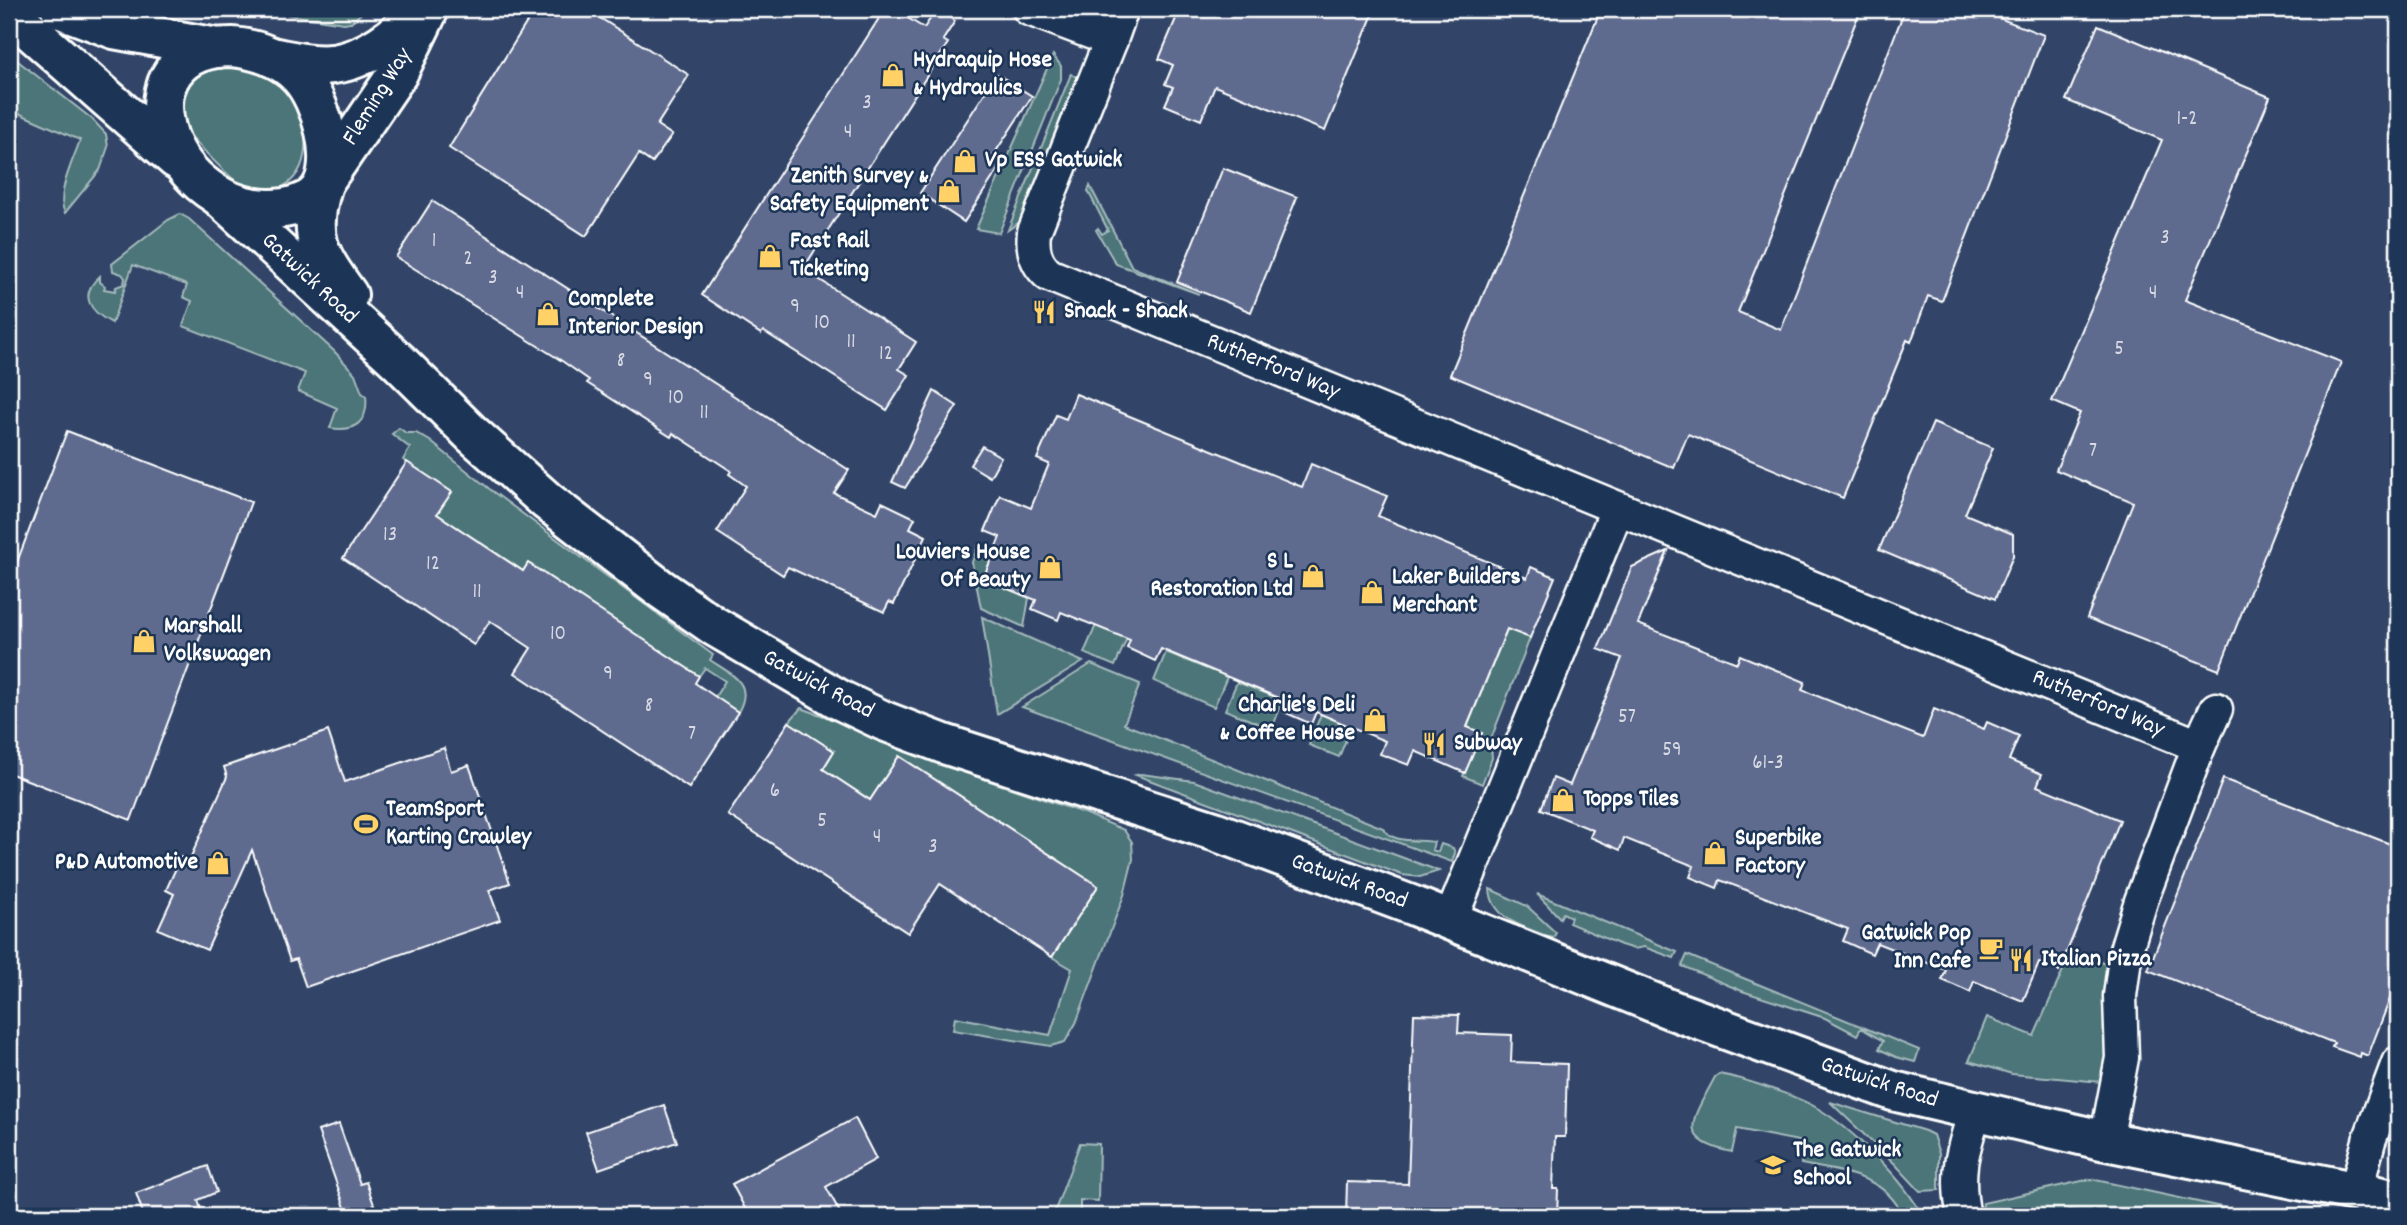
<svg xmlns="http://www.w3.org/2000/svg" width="2407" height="1225" font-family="Dekko,sans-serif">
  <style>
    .built { fill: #304568 }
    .green { fill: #4b7478; stroke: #a5babc; stroke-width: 2 }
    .building { fill: #5e6b8f; stroke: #fff; stroke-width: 2 }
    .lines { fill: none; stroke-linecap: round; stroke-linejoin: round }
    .minor-casing { stroke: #fff; stroke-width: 37 }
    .tertiary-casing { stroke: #fff; stroke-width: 44 }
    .minor { stroke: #1d3557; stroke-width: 32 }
    .tertiary { stroke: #1d3557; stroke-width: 38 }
    .labels { text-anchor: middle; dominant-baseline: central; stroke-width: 5; stroke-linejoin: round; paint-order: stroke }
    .number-label { font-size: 21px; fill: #d7dae3 }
    .poi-label { font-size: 24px; font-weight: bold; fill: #fff; stroke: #1d3557; text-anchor: start }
    .street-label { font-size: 24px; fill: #fff; stroke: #1d3557 }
  </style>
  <rect width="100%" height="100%" fill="#1d3557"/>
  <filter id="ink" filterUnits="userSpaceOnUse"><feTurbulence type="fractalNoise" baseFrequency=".0143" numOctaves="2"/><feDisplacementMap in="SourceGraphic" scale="14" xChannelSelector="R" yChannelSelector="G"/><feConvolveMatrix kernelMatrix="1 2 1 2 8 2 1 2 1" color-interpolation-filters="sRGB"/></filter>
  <g filter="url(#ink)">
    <!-- built -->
    <rect class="built" x="9" y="9" width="2389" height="1207"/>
    <!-- green -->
    <g class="green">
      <path d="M275 9H359L364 11 351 22 344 23 289 15Z"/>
      <path d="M9 54 92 119 106 134 108 147 100 170 65 213C55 195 74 159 80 140L9 109Z"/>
      <path d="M1053 55 1061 66V79L999 233 976 229Z"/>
      <path d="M249 66C263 74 278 82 288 94 311 121 315 176 276 190 268 193 248 188 240 184 230 178 189 137 184 126 174 105 186 77 207 68 217 63 238 66 249 66Z"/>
      <path d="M1071 74 1078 78 1021 221 1008 230Z"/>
      <path d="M1090 186 1132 267 1199 294 1116 264 1096 230 1098 228 1102 234 1108 230 1088 191Z"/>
      <path d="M180 214 189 219 334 351 355 374 362 393 366 396C369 423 354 432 330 428L337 408 298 391 305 373 183 326 192 301 183 297 187 285 133 265 112 323C90 312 78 295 100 276V282L105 286 104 289 115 291 116 287 124 284 125 278 122 274 113 271 112 264 168 220Z"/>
      <path d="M399 428 406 433H416L430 441 492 491 713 655 710 660C731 674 755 683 738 712L715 697 725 681 705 668 699 676 614 620 523 571 437 514 451 492 403 460 410 448 392 434Z"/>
      <path d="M978 546 994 552 983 579 1029 598 1024 627 981 608 972 562Z"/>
      <path d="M982 617 1083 662 997 714Z"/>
      <path d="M1096 625 1127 638 1115 666 1084 653Z"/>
      <path d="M1507 629 1530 638 1491 739 1479 740 1482 733 1467 727Z"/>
      <path d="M1166 652 1212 671 1232 655 1224 676 1227 677 1214 707 1154 681Z"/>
      <path d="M1091 664 1140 684 1124 724 1383 828C1391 844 1418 839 1434 842L1432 850 1438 852 1441 844 1453 848 1455 853 1452 862 1022 707Z"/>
      <path d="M1237 682 1283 700 1272 729 1225 710Z"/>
      <path d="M801 708 849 725 905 752 1089 815 1124 830 1132 842 1133 859 1124 895 1076 1023 1065 1042 1051 1046 953 1030 955 1017 1050 1035 1072 969 1052 957 1098 886 899 757 870 800 823 769 834 751 789 722Z"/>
      <path d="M1321 714 1351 727 1339 757 1309 745Z"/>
      <path d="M1491 745 1492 758 1482 784 1463 776 1476 746Z"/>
      <path d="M1141 774 1194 781 1439 871 1420 877 1402 875 1136 775Z"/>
      <path d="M1490 889 1527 906 1556 933 1553 938C1528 928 1492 921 1490 889Z"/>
      <path d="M1537 894 1677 952 1674 958 1644 947 1634 949 1621 945 1569 923 1571 917 1563 913 1560 918Z"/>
      <path d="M2072 950 2108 965C2103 983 2107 1002 2108 1021 2109 1042 2106 1062 2101 1082L2012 1074 1969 1061 1987 1017 2034 1036Z"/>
      <path d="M1687 955 1919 1050 1915 1062 1896 1057 1879 1049 1883 1041 1861 1028 1857 1035 1825 1018 1742 991 1682 966Z"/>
      <path d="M1719 1074C1742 1078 1797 1096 1817 1108 1850 1127 1906 1181 1922 1216H1903C1885 1174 1840 1172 1801 1164L1804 1142 1737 1129 1732 1152C1672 1140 1695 1116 1715 1077Z"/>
      <path d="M1830 1102 1925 1131 1933 1135 1939 1154V1190L1920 1191 1895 1164Z"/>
      <path d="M1080 1143 1099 1144 1098 1201 1080 1200V1216H1053Z"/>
      <path d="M2091 1179 2263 1216H2099L2069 1210 2067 1216H1982L1983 1203Z"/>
    </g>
    <!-- building -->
    <g class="building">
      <path d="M535 9H586L689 75 657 125 672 135 652 163 639 154 586 236 449 148Z"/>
      <path d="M885 9H893L924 28 937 9 955 21 943 40 948 43 803 269 916 342 899 369 909 375 887 410 763 331 761 334 702 295Z"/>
      <path d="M1180 9H1375L1325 131 1215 86 1201 120 1165 105 1173 87 1165 84 1173 65 1159 59Z"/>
      <path d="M1601 9H1861L1738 312 1781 330 1905 9H1975L2044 35 1942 301 1928 296 1911 342 1907 340 1843 498 1688 434 1674 468 1450 375Z"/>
      <path d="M2098 25 2270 97 2185 300 2341 362 2219 670 2087 618 2133 502 2056 470 2080 413 2052 401 2162 140 2066 100Z"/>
      <path d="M997 74 1032 96 993 156 1003 162 964 222 920 193Z"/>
      <path d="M1223 168 1297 197 1251 312 1177 282Z"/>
      <path d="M432 201 849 470 834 493 877 513 882 502 915 518 910 528 926 536 894 604 889 602 884 612 788 567 783 575 717 532 746 486 729 474 731 471 673 433 671 437 587 383 589 380 562 361 396 257Z"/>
      <path d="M934 391 957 406 905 488 892 482Z"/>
      <path d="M1076 394 1302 487 1311 464 1387 496 1378 516 1527 578 1531 567 1555 577 1530 638 1507 629 1467 727 1482 733 1465 773 1415 751 1409 765 1380 754 1385 741 1316 712 1311 724 1284 712 1288 702 1161 649 1155 661 1127 648 1130 640 1061 612 1058 620 1032 609 1036 600 983 579 1000 537 985 531 1000 495 1031 508 1049 464 1037 459 1056 415 1066 419Z"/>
      <path d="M1933 423 1993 448 1965 514 2013 534V556L1995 599 1879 550Z"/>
      <path d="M67 431 251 502 131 820 9 773V583Z"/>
      <path d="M982 446 1001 457 990 477 970 465Z"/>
      <path d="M407 462 452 492 437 514 523 571 528 563 699 676 695 683 738 712 689 788 515 673 531 648 490 621 474 645 343 558Z"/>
      <path d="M1668 551 1638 624 1737 663 1740 655 1805 682 1802 690 1923 738 1934 709 1984 729 1987 722 2019 736 2009 760 2042 774 2037 786 2120 820 2059 971 2039 963 2023 1001 1974 981 1970 992 1942 980 1946 970 1877 943 1872 954 1843 941 1848 929 1720 880 1717 888 1690 877 1694 866 1624 838 1620 850 1590 837 1593 830 1541 809 1553 778 1570 785 1622 658 1598 649 1632 567Z"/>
      <path d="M789 722 834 751 823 769 870 800 899 756 1098 886 1052 957 940 884 908 933 728 815Z"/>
      <path d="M328 731 345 782 444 748 451 771 469 765 510 883 489 890 500 920 306 987 296 959 290 961 252 850 207 950 158 929 174 894 166 890 181 857 189 861 227 777 224 767Z"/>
      <path d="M2223 779 2398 847V978L2368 1056 2361 1053 2360 1057 2332 1047 2334 1043 2148 970Z"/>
      <path d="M1414 1014 1459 1015 1458 1033 1512 1035 1511 1062 1567 1064 1565 1137H1555L1553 1189H1558L1557 1216H1346L1347 1182 1408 1184Z"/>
      <path d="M664 1105 677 1142 599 1169 586 1132Z"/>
      <path d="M855 1118 876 1159 826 1187 842 1216H749L732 1184Z"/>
      <path d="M339 1124 360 1184 366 1182 378 1216H348L318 1131Z"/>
      <path d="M208 1166 217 1192 198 1200 203 1216H144L136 1193Z"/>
    </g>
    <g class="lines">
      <!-- minor casing -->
      <g class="minor-casing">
        <g id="minor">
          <path d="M1029 9 1111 40 1122 9"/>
          <path d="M1111 40 1034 232C1032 249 1035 263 1049 275L2199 746 2141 901 2126 950 2120 996 2122 1058 2106 1141"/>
          <path d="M2199 746 2216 709"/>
          <path d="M1450 921 1617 509"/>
          <path d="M2356 1190 2369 1141 2398 1063"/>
          <path d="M1964 1216C1955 1175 1962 1151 1975 1112"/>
        </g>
      </g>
      <!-- tertiary casing -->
      <g class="tertiary-casing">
        <g id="tertiary">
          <path d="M61 9 114 29 217 48"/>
          <path d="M9 12 176 159"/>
          <path d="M232 47C256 49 282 58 299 76 321 99 340 163 319 191 309 204 287 209 270 209 160 208 115 47 232 47Z"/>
          <path d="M272 57C291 61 312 66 333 64 366 60 400 34 421 9"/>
          <path d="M325 180 398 73 429 9"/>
          <path d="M322 187C307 237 319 255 348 295"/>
          <path d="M220 197 398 361 472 434 547 501 658 587 714 626 840 700 884 721 944 744 1214 831 1414 906 1672 1010 1893 1091 2106 1141 2398 1200"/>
        </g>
      </g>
      <!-- minor -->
      <use href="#minor" class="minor"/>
      <!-- tertiary -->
      <use href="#tertiary" class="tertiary"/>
    </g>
  </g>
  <!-- icons -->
  <defs>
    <g id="shop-bare" transform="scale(1.89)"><path d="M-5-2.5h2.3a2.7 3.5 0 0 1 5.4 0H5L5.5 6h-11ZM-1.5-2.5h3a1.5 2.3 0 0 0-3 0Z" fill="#ffd166" stroke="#1d3557" stroke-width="2.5" paint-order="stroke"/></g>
    <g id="restaurant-bare" transform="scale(1.89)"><path d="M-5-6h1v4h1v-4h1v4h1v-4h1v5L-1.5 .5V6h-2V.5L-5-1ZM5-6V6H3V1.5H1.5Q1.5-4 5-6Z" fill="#ffd166" stroke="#1d3557" stroke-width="2.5" paint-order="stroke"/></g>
    <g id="stadium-bare" transform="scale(1.89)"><path d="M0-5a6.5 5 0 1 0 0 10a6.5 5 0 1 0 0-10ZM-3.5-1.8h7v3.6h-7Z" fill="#ffd166" stroke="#1d3557" stroke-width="2.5" paint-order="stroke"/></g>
    <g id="cafe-bare" transform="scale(1.89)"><path d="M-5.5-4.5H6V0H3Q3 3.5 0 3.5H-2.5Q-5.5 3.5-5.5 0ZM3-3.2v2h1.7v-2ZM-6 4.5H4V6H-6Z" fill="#ffd166" stroke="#1d3557" stroke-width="2.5" paint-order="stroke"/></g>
    <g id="school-bare" transform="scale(1.89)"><path d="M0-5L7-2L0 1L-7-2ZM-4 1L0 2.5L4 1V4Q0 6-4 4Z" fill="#ffd166" stroke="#1d3557" stroke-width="2.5" paint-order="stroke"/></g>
  </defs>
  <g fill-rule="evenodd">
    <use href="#shop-bare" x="893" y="75"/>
    <use href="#shop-bare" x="965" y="161"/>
    <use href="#shop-bare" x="949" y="191"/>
    <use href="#shop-bare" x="770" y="256"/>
    <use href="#restaurant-bare" x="1044" y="312"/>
    <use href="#shop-bare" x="548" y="314"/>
    <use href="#shop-bare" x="1050" y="567"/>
    <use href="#shop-bare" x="1313" y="576"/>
    <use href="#shop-bare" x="1372" y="592"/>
    <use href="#shop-bare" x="144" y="641"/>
    <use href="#shop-bare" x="1375" y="720"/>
    <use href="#restaurant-bare" x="1434" y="744"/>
    <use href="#shop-bare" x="1563" y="800"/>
    <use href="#stadium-bare" x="366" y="824"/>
    <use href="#shop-bare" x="1715" y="853"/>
    <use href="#shop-bare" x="218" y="863"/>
    <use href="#cafe-bare" x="1991" y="948"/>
    <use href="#restaurant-bare" x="2021" y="960"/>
    <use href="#school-bare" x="1773" y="1165"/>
  </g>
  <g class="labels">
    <!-- number labels -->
    <g class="number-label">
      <text x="867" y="104">3</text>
      <text x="2187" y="120">1-2</text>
      <text x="848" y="133">4</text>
      <text x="2165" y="239">3</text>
      <text x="434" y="242">1</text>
      <text x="468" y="260">2</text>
      <text x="493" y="279">3</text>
      <text x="520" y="294">4</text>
      <text x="2153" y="294">4</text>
      <text x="795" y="308">9</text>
      <text x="822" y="324">10</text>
      <text x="851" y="343">11</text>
      <text x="2119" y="350">5</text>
      <text x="886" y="355">12</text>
      <text x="621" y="362">8</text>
      <text x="648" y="381">9</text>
      <text x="676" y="399">10</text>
      <text x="704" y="414">11</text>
      <text x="2093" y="452">7</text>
      <text x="390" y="536">13</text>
      <text x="433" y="565">12</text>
      <text x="477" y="593">11</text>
      <text x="558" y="635">10</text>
      <text x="608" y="675">9</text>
      <text x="649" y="707">8</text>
      <text x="1627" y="718">57</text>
      <text x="692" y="735">7</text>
      <text x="1672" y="751">59</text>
      <text x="1768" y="764">61-3</text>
      <text x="775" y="792">6</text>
      <text x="822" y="822">5</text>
      <text x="877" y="838">4</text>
      <text x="933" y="848">3</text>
    </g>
    <!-- poi labels -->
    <g class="poi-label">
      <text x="913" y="61">Hydraquip Hose<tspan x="913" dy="28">&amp; Hydraulics</tspan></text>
      <text x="985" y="161">Vp ESS Gatwick</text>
      <text x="929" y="177" text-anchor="end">Zenith Survey &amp;<tspan x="929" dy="28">Safety Equipment</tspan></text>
      <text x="790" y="242">Fast Rail<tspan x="790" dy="28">Ticketing</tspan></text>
      <text x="568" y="300">Complete<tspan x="568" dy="28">Interior Design</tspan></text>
      <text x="1064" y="312">Snack - Shack</text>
      <text x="1030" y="553" text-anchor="end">Louviers House<tspan x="1030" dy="28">Of Beauty</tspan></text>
      <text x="1293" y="562" text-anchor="end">S L<tspan x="1293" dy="28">Restoration Ltd</tspan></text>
      <text x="1392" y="578">Laker Builders<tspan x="1392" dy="28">Merchant</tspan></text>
      <text x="164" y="627">Marshall<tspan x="164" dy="28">Volkswagen</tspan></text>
      <text x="1355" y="706" text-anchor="end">Charlie's Deli<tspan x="1355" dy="28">&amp; Coffee House</tspan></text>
      <text x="1454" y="744">Subway</text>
      <text x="1583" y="800">Topps Tiles</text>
      <text x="386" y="810">TeamSport<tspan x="386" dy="28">Karting Crawley</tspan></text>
      <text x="1735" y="839">Superbike<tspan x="1735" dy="28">Factory</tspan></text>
      <text x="198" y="863" text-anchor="end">P&amp;D Automotive</text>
      <text x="1971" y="934" text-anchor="end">Gatwick Pop<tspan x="1971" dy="28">Inn Cafe</tspan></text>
      <text x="2041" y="960">Italian Pizza</text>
      <text x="1793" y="1151">The Gatwick<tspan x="1793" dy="28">School</tspan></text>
    </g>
    <!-- street labels -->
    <g class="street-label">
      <text transform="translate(378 97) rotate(-58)">Fleming Way</text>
      <text transform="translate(309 279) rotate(43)">Gatwick Road</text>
      <text transform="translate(1273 367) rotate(22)">Rutherford Way</text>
      <text transform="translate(818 685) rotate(28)">Gatwick Road</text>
      <text transform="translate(2098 704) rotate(23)">Rutherford Way</text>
      <text transform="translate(1349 882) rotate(20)">Gatwick Road</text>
      <text transform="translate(1879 1083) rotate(18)">Gatwick Road</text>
    </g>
  </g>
  <!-- margin -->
  <rect width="2407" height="1225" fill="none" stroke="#1d3557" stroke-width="35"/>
  <rect x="18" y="18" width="2372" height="1190" fill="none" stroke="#fff" stroke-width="2.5" filter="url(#ink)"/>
</svg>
